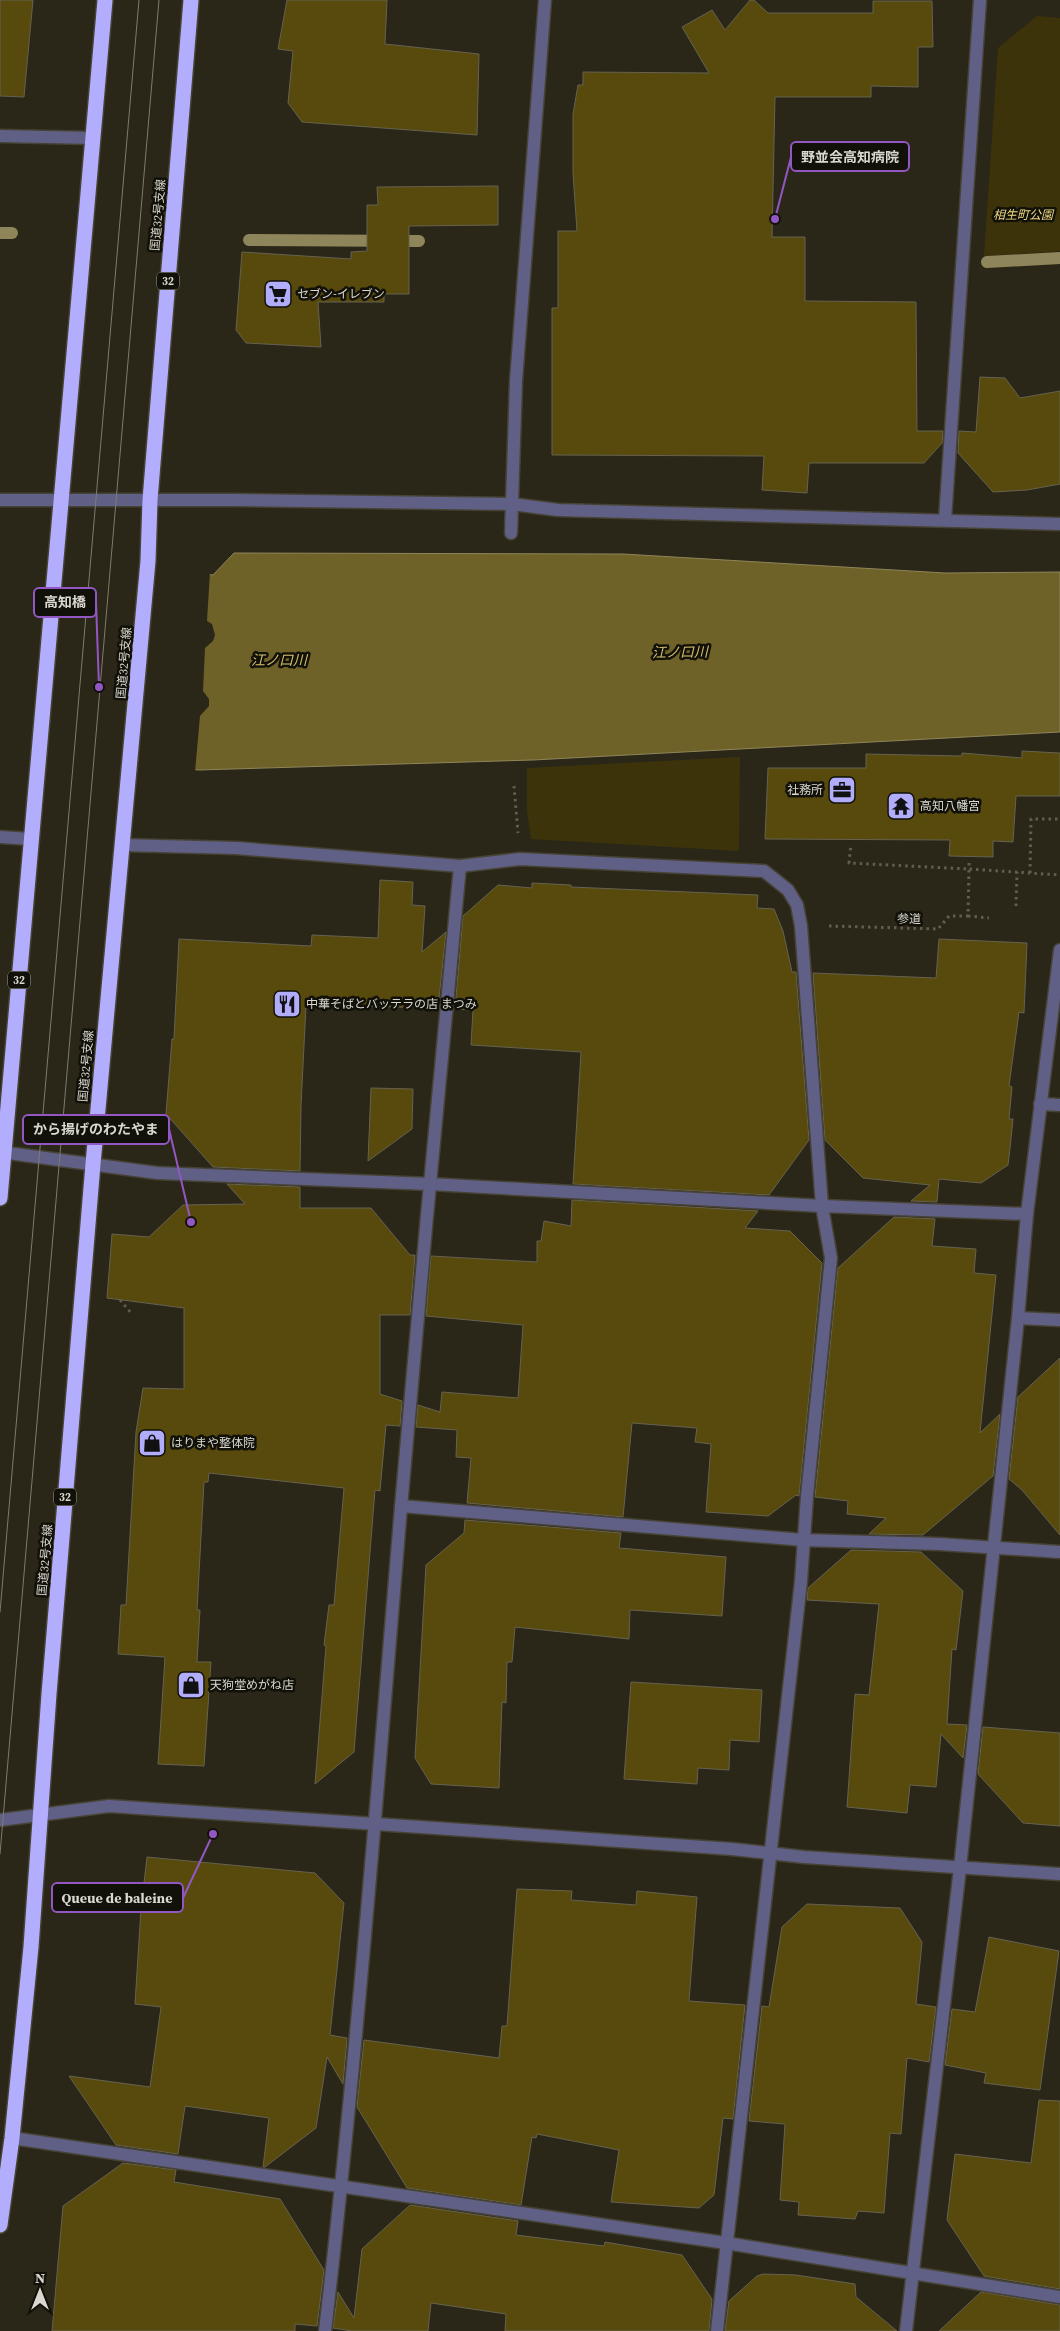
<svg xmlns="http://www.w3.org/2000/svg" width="1060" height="2331" font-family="'Source Serif 4','Noto Sans JP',serif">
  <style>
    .green { fill: #3d330b }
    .water { fill: #6f6228; stroke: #8f855a }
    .pier { fill: #2a2718 }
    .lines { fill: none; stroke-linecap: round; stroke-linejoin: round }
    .stream { stroke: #8f855a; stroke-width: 12 }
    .building { fill: #574a0c; stroke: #666251 }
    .minor-casing { stroke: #464335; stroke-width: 15 }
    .highway-casing { stroke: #464335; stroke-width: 18 }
    .path { stroke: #615e51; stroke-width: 3; stroke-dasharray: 2.5 4; stroke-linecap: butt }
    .minor { stroke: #605f86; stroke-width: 12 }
    .highway { stroke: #b2aefd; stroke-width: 15 }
    .tram { stroke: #7e7b6f; stroke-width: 1 }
    .labels { text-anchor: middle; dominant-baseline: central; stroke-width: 5; stroke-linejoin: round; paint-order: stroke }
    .shield { fill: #111009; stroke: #9e9c93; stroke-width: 1 }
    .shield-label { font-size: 11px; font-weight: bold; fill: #dad8ce }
    .street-label { font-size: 12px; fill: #dad8ce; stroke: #111009 }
    .park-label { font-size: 12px; font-style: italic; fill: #eed983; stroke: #111009 }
    .poi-label { font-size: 12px; fill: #dad8ce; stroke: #111009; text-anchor: start }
    .water-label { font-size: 14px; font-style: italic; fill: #d5c06b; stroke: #111009 }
    .leader { fill: none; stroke: #9357c3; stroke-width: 2 }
    .callout-dot { fill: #9357c3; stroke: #111009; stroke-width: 2 }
    .callout { fill: #111009; stroke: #9357c3; stroke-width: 2 }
    .callout-label { font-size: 14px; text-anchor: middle; font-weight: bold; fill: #dad8ce }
  </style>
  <rect width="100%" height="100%" fill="#2a2718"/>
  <!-- green -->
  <g class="green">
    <path d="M1037 16 1060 18V251L984 256 998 48Z"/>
    <path d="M740 757 739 851 531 839 527 811V768Z"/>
  </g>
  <!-- water -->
  <path class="water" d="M0 549 213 575 234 553 623 554 945 573 1060 572V732L533 760 199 770 0 755Z"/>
  <!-- pier -->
  <path class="pier" d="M0 547 210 572 207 621 212 624 215 635 213 641 205 648 203 691 209 699V706L200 716 195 772 0 758Z"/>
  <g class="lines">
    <!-- stream -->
    <g class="stream">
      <path d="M0 233H12"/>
      <path d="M249 240 419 241"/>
      <path d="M987 262 1060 258"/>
    </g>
  </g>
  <!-- building -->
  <g class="building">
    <path d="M0 0H33L24 97 0 96Z"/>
    <path d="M287 0H387L385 44 479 54 477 135 302 122 288 103 293 51 278 49Z"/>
    <path d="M750 0H754L768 13H873V1H932L933 47H918V87L871 86V97H775L772 237H805V301L916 302 917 431H943L942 443 924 463H809L807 493 762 490 764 456 552 455V308H558V231H577L573 173V114L578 85H583V72L709 73 682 27 712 10 725 30Z"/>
    <path d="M498 186V225L409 226V294H384V302H318L321 347 246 343 236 330 242 252 351 259V252L367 251V205H378L377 187Z"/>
    <path d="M980 377 1005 378 1020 398 1060 391V484L1027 490 993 492 958 453 959 431 976 432Z"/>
    <path d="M1022 751 1060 753V796H1016L1013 842 993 841V857L949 856 950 840 765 839 768 768H866V754L962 756V753L1022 758Z"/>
    <path d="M380 880 413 882 412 905 425 906 422 952 446 932 438 1008 306 1005 301 1106 300 1171 213 1167 166 1114 172 1039H174L179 939 311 946 312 935 378 938Z"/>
    <path d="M532 883 571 885V887L758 895 757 908 774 909 783 931 792 972H796L809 1140 769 1195 573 1184 581 1052 471 1045 473 1010 455 1009 463 916 498 885 532 888Z"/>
    <path d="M939 939 1027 943 1024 1013 1019 1012 1009 1086 1012 1087 1009 1119H1013L1010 1148 1008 1165 981 1183 939 1179 937 1202 911 1201 930 1185 863 1178 825 1140 813 973 936 978Z"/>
    <path d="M371 1088 413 1089 412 1129 368 1161Z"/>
    <path d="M227 1184 300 1187V1208H371L410 1255H415L410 1315H380V1394L402 1401 400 1426 386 1425 380 1491 375 1490 354 1752 315 1784 326 1646 324 1645 329 1605H334L344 1488 209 1473 208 1482H204L197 1610H200L197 1662H211L204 1766 158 1764 165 1657 118 1654 121 1605H126L136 1432 143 1388 184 1389V1308L107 1298 112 1234 149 1237 183 1205 245 1204Z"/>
    <path d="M572 1200 758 1211 745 1228 790 1231 822 1263 799 1496 796 1495 768 1516 706 1512 711 1444 695 1442 697 1428 632 1423 623 1517 467 1503 471 1458 456 1457 457 1430 416 1427 418 1405 440 1412 442 1392 518 1398 523 1325 426 1316 431 1256 537 1262V1241H541L544 1221 571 1226Z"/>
    <path d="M894 1217 935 1219 932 1246 976 1249 974 1273 996 1275 980 1433 1000 1414 993 1476 923 1535 869 1534 886 1518 847 1514 848 1501 815 1497 838 1268Z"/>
    <path d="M1060 1358V1535L1022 1490 1009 1479 1018 1397Z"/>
    <path d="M465 1520 621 1533 619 1548 726 1557 722 1616 630 1610 629 1639 515 1627 512 1662H507L506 1703 502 1702 499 1788 431 1784 415 1758 426 1565 464 1533Z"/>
    <path d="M851 1550 921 1552 963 1591 956 1650 952 1649 947 1724 967 1725 963 1758 941 1734 936 1787 910 1785 907 1813 847 1807 855 1694 869 1695 879 1604 807 1600 808 1588Z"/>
    <path d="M631 1682 762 1690 759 1742 730 1740 729 1770 698 1768 697 1784 624 1779Z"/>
    <path d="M983 1727 1060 1733V1826L1023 1823 978 1774Z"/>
    <path d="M147 1857 315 1873 344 1903 330 2035 347 2038 343 2084 327 2057 316 2128 265 2167H263L269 2118 185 2106 178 2154 116 2145 69 2076 150 2087 161 2007 135 2004 141 1909Z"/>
    <path d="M517 1889 572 1891 571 1900 636 1905 637 1891 697 1897 689 2001 745 2005 733 2119 723 2118 714 2195 699 2208 611 2202 619 2150 537 2134 536 2138 532 2137 521 2205 407 2188 357 2107 364 2040 499 2058 502 2026H507Z"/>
    <path d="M807 1904 900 1908 922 1942 916 2004 936 2007 929 2062 907 2058 901 2134 890 2133 884 2213 858 2211 855 2219 798 2215 799 2202 780 2200 785 2124 749 2121 762 2006 769 2007 782 1927Z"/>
    <path d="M989 1937 1059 1951 1040 2090 984 2083 986 2073 945 2065 952 2009 975 2012Z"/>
    <path d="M1039 2100 1060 2101V2289L984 2276 947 2220 955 2154 1031 2163Z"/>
    <path d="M123 2163 176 2170 174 2182 280 2199 324 2270 317 2326 295 2324V2331H52L63 2206Z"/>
    <path d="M410 2205 518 2221 516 2235 604 2246 605 2242 682 2255 712 2299 709 2331H505L506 2314 431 2303 428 2331H352L333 2328 338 2292 354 2318 362 2249Z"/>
    <path d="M763 2274 796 2275 855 2284 856 2297 897 2331H725L729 2301 757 2276Z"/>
    <path d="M981 2292 1060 2305V2331H939Z"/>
  </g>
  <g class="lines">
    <!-- minor casing -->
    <g class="minor-casing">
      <g id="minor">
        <path d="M0 136 93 138"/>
        <path d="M0 500H235L512 504 558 510 1060 524"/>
        <path d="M945 520 980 0"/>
        <path d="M511 533 516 381 545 0"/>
        <path d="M0 837 31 839"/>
        <path d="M121 845 236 848 460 866 520 859 764 871 788 890 797 905 801 926 822 1206 831 1258 807 1496 801 1581 717 2331"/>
        <path d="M1040 1104 1060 1105"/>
        <path d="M0 1152 157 1173 430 1184 822 1206 1027 1214"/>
        <path d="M1018 1318 1060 1320"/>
        <path d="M401 1506 803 1540 939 1544 1060 1552"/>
        <path d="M0 1820 109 1806 420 1827 732 1849 804 1857 1060 1874"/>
        <path d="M12 2138 726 2243 1060 2297"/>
        <path d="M325 2331C357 2057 378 1782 401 1507 419 1293 440 1080 460 866"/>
        <path d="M906 2331 960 1868 1018 1318 1027 1214 1060 950"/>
      </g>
    </g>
    <!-- highway casing -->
    <g class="highway-casing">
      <g id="highway">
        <path d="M0 1198 105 0"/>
        <path d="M0 2225 12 2138 31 1947 49 1694 93 1164 148 561 150 500 191 0"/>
      </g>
    </g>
    <!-- path -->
    <g class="path">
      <path d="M514 786 518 833"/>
      <path d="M969 863V869L1060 875"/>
      <path d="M1030 873 1031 819H1060"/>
      <path d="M1016 906 1017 872"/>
      <path d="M968 916 989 918"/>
      <path d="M829 926 938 929 949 916H968L969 869 849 863 851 844"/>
      <path d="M120 1300 132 1314"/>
    </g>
    <!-- minor -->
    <use href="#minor" class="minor"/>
    <!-- highway -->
    <use href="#highway" class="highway"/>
    <!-- tram -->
    <g class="tram">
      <path d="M0 1612 139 0"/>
      <path d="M0 1854 159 0"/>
    </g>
  </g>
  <!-- icons -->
  <defs>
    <g id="supermarket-square" transform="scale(1.4375)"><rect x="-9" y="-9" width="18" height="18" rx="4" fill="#b1adfa" stroke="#111009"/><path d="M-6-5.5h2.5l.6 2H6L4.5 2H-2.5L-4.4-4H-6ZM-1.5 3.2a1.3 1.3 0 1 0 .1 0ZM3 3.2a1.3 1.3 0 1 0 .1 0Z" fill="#111"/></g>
    <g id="office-square" transform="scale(1.4375)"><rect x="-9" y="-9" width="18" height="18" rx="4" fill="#b1adfa" stroke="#111009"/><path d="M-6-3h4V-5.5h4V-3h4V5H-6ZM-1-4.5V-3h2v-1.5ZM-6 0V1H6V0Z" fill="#111"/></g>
    <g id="temple-square" transform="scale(1.4375)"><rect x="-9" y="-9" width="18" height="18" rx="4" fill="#b1adfa" stroke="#111009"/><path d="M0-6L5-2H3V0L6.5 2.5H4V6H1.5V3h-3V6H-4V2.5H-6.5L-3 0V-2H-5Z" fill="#111"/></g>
    <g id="restaurant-square" transform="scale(1.4375)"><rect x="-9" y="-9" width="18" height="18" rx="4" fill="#b1adfa" stroke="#111009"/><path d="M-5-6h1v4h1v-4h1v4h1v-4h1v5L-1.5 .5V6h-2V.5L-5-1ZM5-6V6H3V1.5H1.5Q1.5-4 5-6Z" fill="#111"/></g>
    <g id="shop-square" transform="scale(1.4375)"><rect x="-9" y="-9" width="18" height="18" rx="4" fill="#b1adfa" stroke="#111009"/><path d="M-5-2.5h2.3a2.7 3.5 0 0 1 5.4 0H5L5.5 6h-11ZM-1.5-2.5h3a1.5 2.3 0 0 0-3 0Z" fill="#111"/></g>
  </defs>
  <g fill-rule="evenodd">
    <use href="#supermarket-square" x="278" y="294"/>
    <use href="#office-square" x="842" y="790"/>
    <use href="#temple-square" x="901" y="806"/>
    <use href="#restaurant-square" x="287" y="1004"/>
    <use href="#shop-square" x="152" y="1443"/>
    <use href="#shop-square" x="191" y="1685"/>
  </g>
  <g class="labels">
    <!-- shield labels -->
    <g class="shield">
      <rect x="157" y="272.5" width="22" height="17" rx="4"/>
      <rect x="8" y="971.5" width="22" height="17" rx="4"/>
      <rect x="54" y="1488.5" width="22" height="17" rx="4"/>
    </g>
    <g class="shield-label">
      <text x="168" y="281">32</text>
      <text x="19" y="980">32</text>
      <text x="65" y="1497">32</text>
    </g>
    <!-- street labels -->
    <g class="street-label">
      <text transform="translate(158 215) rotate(-85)">国道32号支線</text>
      <text transform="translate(124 663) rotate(-85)">国道32号支線</text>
      <text transform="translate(909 919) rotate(1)">参道</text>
      <text transform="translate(86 1066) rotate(-85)">国道32号支線</text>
      <text transform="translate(45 1560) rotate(-85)">国道32号支線</text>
    </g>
    <!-- park labels -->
    <g class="park-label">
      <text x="1023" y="215">相生町公園</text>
    </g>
    <!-- poi labels -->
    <g class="poi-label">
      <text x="297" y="294">セブン-イレブン</text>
      <text x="823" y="790" text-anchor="end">社務所</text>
      <text x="920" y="806">高知八幡宮</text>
      <text x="306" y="1004">中華そばとバッテラの店 まつみ</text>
      <text x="171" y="1443">はりまや整体院</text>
      <text x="210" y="1685">天狗堂めがね店</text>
    </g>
    <!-- water labels -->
    <g class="water-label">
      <text transform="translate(680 652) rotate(-1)">江ノ口川</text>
      <text x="279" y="660">江ノ口川</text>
    </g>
  </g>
  <!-- callouts -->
  <path class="leader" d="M775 219L791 157M99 687L96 602M191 1222L169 1129M213 1834L183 1898"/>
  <g class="callout-dot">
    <circle cx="775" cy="219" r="5"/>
    <circle cx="99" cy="687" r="5"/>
    <circle cx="191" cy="1222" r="5"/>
    <circle cx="213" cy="1834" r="5"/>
  </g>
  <g class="callout">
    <rect x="791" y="142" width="118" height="29" rx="5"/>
    <rect x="34" y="588" width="62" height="29" rx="5"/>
    <rect x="23" y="1115" width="146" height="29" rx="5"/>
    <rect x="52" y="1883" width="131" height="29" rx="5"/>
  </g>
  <g class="callout-label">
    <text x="850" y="162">野並会高知病院</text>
    <text x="65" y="607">高知橋</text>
    <text x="96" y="1134">から揚げのわたやま</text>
    <text x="117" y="1903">Queue de baleine</text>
  </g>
  <!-- north arrow -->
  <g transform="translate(40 2291)" stroke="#111009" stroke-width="4" paint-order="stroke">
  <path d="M0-4L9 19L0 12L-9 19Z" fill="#dad8ce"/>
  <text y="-8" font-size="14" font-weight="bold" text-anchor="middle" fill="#dad8ce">N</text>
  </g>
</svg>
